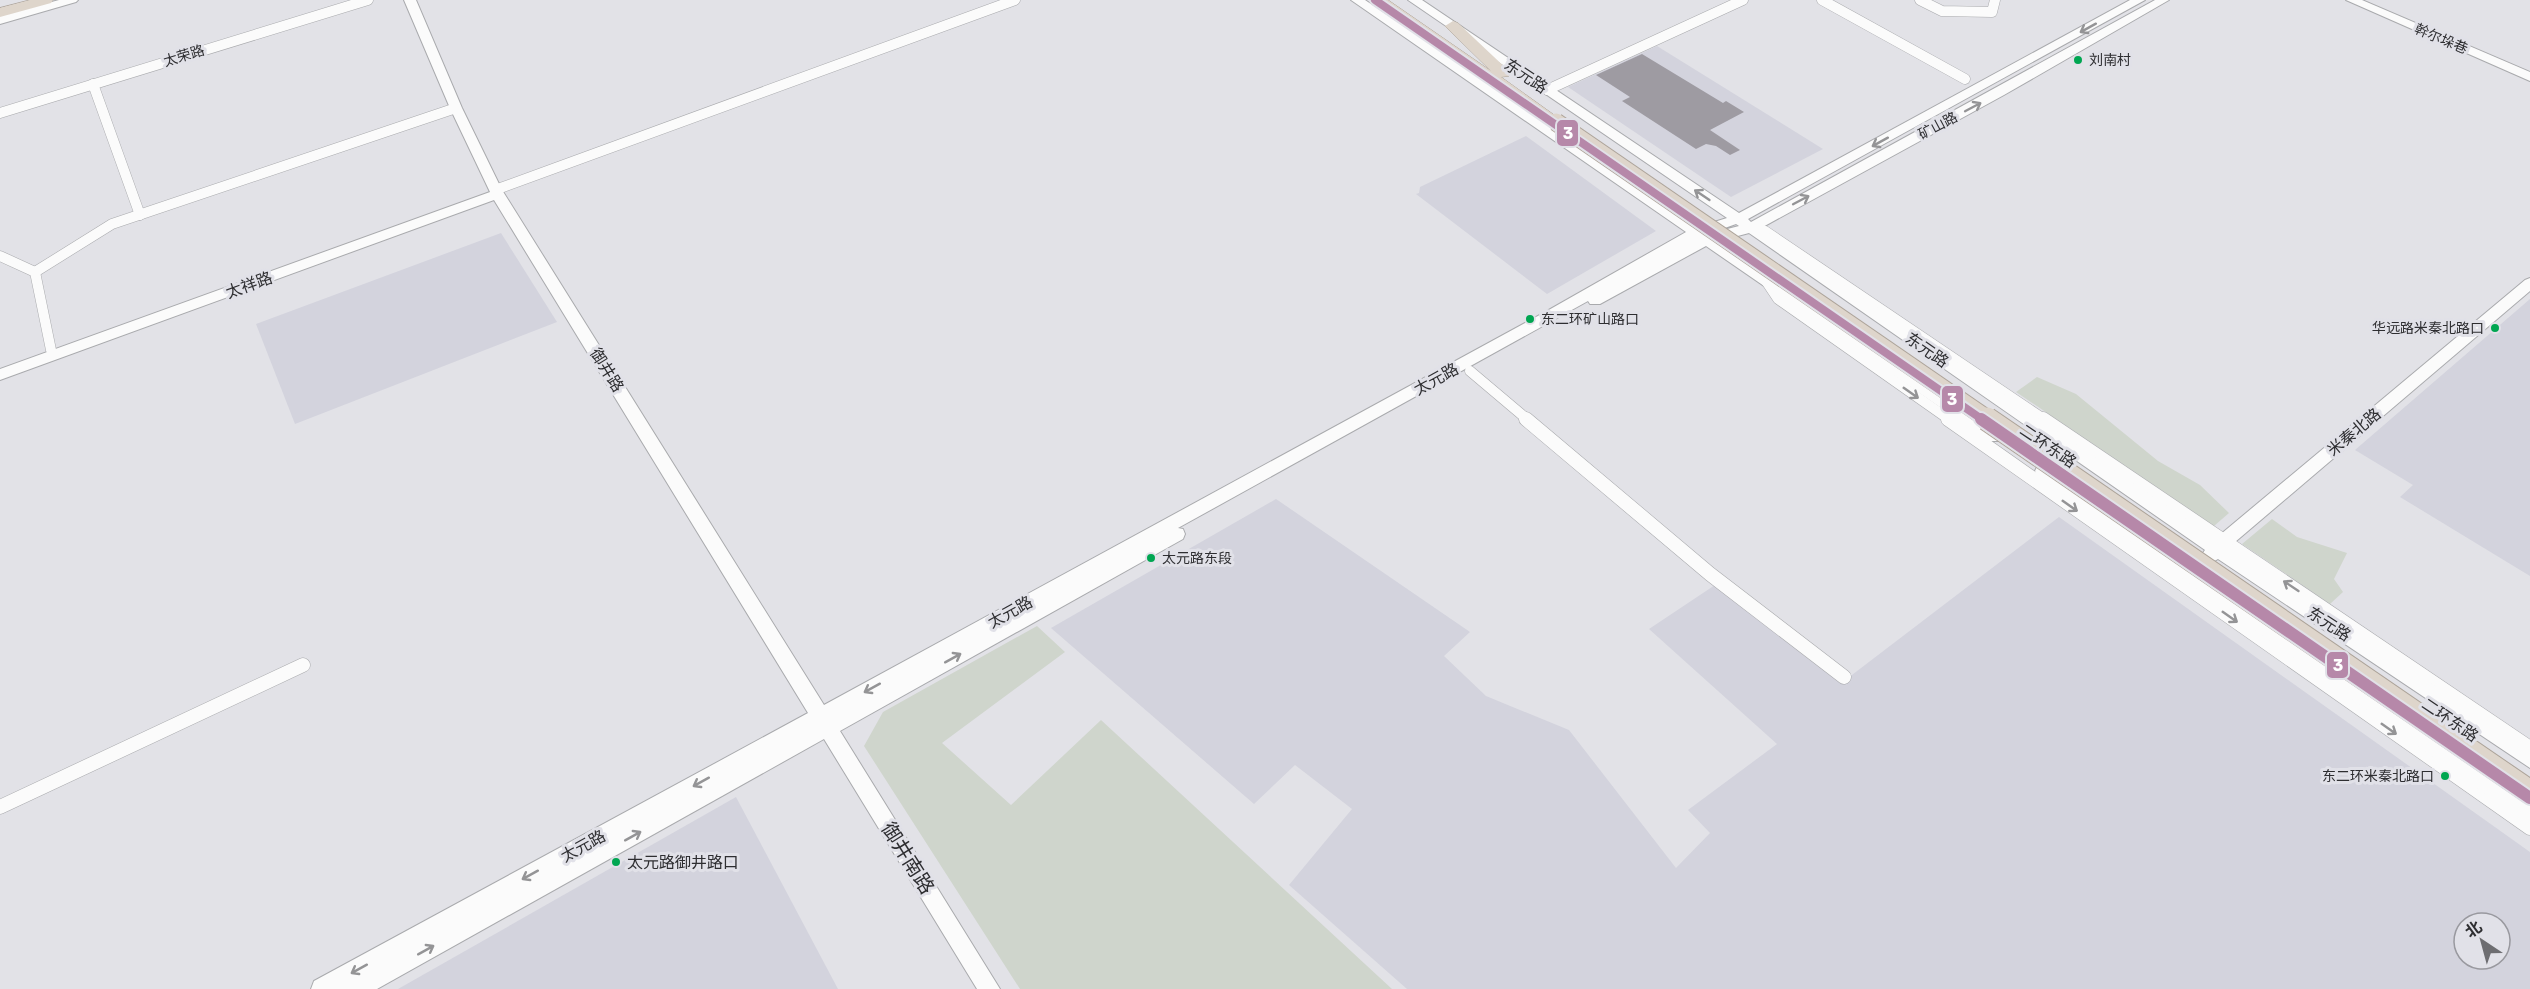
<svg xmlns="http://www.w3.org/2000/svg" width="2530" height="989" font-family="Rubik,'Noto Sans SC',sans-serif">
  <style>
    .built { fill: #d3d3dd; fill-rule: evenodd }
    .green { fill: #cfd5cc }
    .building { fill: #9e9ba2 }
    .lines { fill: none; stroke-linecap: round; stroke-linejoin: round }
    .street-far1-casing { stroke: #a9aaad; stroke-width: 11 }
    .street-casing { stroke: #a9aaad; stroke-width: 15 }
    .secondary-casing { stroke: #a9aaad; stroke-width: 2 }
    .highway-casing { stroke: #aca399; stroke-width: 1 }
    .street-far1 { stroke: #fbfbfb; stroke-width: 10 }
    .street { stroke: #fbfbfb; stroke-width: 14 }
    .secondary { fill: #fbfbfb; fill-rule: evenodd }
    .highway { fill: #ded5cb; fill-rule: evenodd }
    .highway-bridge-far1-casing { stroke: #aca399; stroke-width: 19; stroke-linecap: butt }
    .highway-bridge-casing { stroke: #aca399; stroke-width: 25; stroke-linecap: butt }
    .highway-bridge-far1 { stroke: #ded5cb; stroke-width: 17 }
    .highway-bridge { stroke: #ded5cb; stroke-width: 23 }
    .metro-1-far1-casing { stroke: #e1e1e8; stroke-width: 12 }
    .metro-1-casing { stroke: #e1e1e8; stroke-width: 16 }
    .metro-1-far1 { stroke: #b688a9; stroke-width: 8 }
    .metro-1 { stroke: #b688a9; stroke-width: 12 }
    .oneway { stroke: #949496 }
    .bus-dot { fill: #00a651; stroke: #e1e1e8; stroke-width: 2 }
    .labels { text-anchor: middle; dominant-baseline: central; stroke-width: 6; stroke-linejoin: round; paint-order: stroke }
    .far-street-label { font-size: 14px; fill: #2e2e31; stroke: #e1e1e8 }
    .bus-label { font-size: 14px; fill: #2e2e31; stroke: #e1e1e8; text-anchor: start }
    .street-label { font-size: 16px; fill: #2e2e31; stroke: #e1e1e8 }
    .near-bus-label { font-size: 16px; fill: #2e2e31; stroke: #e1e1e8; text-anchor: start }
    .near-street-label { font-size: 20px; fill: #2e2e31; stroke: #e1e1e8 }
    .line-badge { stroke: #e1e1e8; stroke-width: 2 }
    .badge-label { font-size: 16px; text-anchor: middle; font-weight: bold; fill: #fff }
  </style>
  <rect width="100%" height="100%" fill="#e2e2e7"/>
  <!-- built -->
  <g class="built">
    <path d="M1657 46 1823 149 1731 197 1568 87Z"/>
    <path d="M1526 136 1656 231 1547 294 1416 194 1419 193 1420 187Z"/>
    <path d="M501 233 557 322 295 424 256 324Z"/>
    <path d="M2530 299V576L2400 497 2413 485 2355 450Z"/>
    <path d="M1276 499 1470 632 1444 656 1486 696 1569 730 1676 868 1710 833 1688 810 1777 744 1649 629 1721 581 1844 681 2059 517 2530 852V989H1407L1289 885 1352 809 1295 765 1254 804 1051 628ZM2464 923H2500V959H2464Z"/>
    <path d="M736 797 838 989H398Z"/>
  </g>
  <!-- green -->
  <g class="green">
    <path d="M2037 377 2076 394 2158 461 2200 485 2229 513 2214 526 2016 392Z"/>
    <path d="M2272 519 2297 537 2347 553 2334 579 2343 592 2330 604 2242 544Z"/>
    <path d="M1037 626 1065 652 942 743 1011 805 1101 720 1392 989H1020L864 746 883 712Z"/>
  </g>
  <!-- building -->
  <path class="building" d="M1642 54 1723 103 1726 101 1744 112 1710 130 1740 150 1730 155 1716 146 1706 144 1696 149 1622 101 1630 97 1596 75Z"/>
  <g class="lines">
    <!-- street-far1 casing -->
    <g class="street-far1-casing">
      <g id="street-far1">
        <path d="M1822 0 1965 79"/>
        <path d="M1920 0 1942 11 1992 12 1995 0"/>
        <path d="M93 84 140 215"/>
        <path d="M1547 90 1743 0"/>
        <path d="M0 113 368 0"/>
        <path d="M495 190 1015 0"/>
        <path d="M1750 228 1765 231 2045 420"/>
        <path d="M0 256 35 272 51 350"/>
        <path d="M35 272 112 224 456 108"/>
        <path d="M1766 281 1778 299 1950 420"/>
        <path d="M1470 371 1528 420"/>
      </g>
    </g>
    <!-- street casing -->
    <g class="street-casing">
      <g id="street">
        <path d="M1526 419 1710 574 1844 677"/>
        <path d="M1948 419 2530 828"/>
        <path d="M2043 419 2530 748"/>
        <path d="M0 807 303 665"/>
      </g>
    </g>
    <!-- secondary casing -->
    <g class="secondary-casing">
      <g id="secondary">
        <path d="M59 0H78L76 2 0 24V16Z"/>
        <path d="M404 0H416L462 108 502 190 824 705 1547 311 1686 232 1351 0H1365L1698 227 1727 218 1408 0H1422L1739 213 2130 0H2145L1748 219 1751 222 2155 0H2169L2004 95 1761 228 2215 539 2525 280 2530 278V291L2228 548 2530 749V768L2218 559 2209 564 2203 562 2200 557 2205 550 1749 233 1719 241 2001 433 2003 437 2001 441H1989L1706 246 1600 304H1590L1588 301 1178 528 1183 529 1185 534 1183 539 840 731 1000 989H977L824 739 377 989H311L314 981 808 713 494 200 0 380V369L490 192 450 108ZM1736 224 1739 226 1708 234Z"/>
        <path d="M2346 0H2362L2530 72V81Z"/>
        <path d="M2043 465 2049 467 2530 804V824L2523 821 2037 475 2035 471 2037 467Z"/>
      </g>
    </g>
    <!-- highway casing -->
    <g class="highway-casing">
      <g id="highway">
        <path d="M30 0H53L51 3 0 17V8Z"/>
        <path d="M1371 0H1388L1491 71 1445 26 1453 21 1458 23 1511 73 1509 76 1501 77 1564 122 1556 127 1550 125Z"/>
      </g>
    </g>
    <!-- street-far1 -->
    <use href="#street-far1" class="street-far1"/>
    <!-- street -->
    <use href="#street" class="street"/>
    <!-- secondary -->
    <use href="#secondary" class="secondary"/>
    <!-- highway -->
    <use href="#highway" class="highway"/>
    <!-- highway-bridge-far1 casing -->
    <g class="highway-bridge-far1-casing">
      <path id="highway-bridge-far1" d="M1556 122 1989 420"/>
    </g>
    <!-- highway-bridge casing -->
    <g class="highway-bridge-casing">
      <path id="highway-bridge" d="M1987 419 2530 792"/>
    </g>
    <!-- highway-bridge-far1 -->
    <use href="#highway-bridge-far1" class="highway-bridge-far1"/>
    <!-- highway-bridge -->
    <use href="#highway-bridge" class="highway-bridge"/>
    <!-- metro-1-far1 casing -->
    <g class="metro-1-far1-casing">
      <path id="metro-1-far1" d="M1375 0 1983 420"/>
    </g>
    <!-- metro-1 casing -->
    <g class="metro-1-casing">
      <path id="metro-1" d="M1981 419 2530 798"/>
    </g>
    <!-- metro-1-far1 -->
    <use href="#metro-1-far1" class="metro-1-far1"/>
    <!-- metro-1 -->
    <use href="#metro-1" class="metro-1"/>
  </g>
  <!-- one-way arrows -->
  <defs><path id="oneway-shaft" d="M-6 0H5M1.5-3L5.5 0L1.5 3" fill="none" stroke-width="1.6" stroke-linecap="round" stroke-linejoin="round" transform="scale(1.5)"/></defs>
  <g class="oneway">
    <use href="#oneway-shaft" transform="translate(2088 28) rotate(151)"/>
    <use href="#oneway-shaft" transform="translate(1973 107) rotate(-28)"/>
    <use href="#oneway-shaft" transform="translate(1880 142) rotate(151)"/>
    <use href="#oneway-shaft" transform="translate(1702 195) rotate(-146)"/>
    <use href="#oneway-shaft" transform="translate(1801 200) rotate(-28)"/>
    <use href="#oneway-shaft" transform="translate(1911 393) rotate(35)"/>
    <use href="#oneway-shaft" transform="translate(2070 506) rotate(35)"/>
    <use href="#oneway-shaft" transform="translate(2291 586) rotate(-146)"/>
    <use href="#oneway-shaft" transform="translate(2230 617) rotate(35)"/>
    <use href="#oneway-shaft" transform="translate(953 658) rotate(-29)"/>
    <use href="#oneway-shaft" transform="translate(872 688) rotate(151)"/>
    <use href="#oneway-shaft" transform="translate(2389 729) rotate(35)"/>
    <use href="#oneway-shaft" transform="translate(701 782) rotate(151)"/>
    <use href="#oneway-shaft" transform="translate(633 836) rotate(-29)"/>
    <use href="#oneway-shaft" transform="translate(530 875) rotate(151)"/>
    <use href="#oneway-shaft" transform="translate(426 950) rotate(-29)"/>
    <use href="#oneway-shaft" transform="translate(359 969) rotate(151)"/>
  </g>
  <!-- markers -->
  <g class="bus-dot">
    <circle cx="2078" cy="60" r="5"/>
    <circle cx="1530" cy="319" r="5"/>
    <circle cx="2495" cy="328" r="5"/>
    <circle cx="1151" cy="558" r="5"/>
    <circle cx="2445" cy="776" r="5"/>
    <circle cx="616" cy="862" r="5"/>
  </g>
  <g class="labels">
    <!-- far-street labels -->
    <g class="far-street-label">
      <text transform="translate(2441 39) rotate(23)">幹尔垛巷</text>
      <text transform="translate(184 56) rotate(-17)">太荣路</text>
      <text transform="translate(1938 126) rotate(-28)">矿山路</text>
    </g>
    <!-- bus labels -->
    <g class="bus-label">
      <text x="2089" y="60">刘南村</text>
      <text x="1541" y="319">东二环矿山路口</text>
      <text x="2484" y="328" text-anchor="end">华远路米秦北路口</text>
      <text x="1162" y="558">太元路东段</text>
      <text x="2434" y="776" text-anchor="end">东二环米秦北路口</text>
    </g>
    <!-- street labels -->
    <g class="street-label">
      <text transform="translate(1526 76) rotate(34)">东元路</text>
      <text transform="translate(249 285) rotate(-20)">太祥路</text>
      <text transform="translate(1927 350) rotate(35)">东元路</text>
      <text transform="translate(607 370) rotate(58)">御井路</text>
      <text transform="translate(1436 379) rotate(-29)">太元路</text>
      <text transform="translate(2354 432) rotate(-40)">米秦北路</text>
      <text transform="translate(2048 446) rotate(34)">二环东路</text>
      <text transform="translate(1010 612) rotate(-29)">太元路</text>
      <text transform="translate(2329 624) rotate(33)">东元路</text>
      <text transform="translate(2450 720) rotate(34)">二环东路</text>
      <text transform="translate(583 846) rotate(-29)">太元路</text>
    </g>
    <!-- near-bus labels -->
    <g class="near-bus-label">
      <text x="627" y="862">太元路御井路口</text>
    </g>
    <!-- near-street labels -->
    <g class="near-street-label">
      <text transform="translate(908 858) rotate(58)">御井南路</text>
    </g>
  </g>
  <g class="line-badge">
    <rect x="1556" y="119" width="23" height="28" rx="6" fill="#b688a9"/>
    <rect x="1941" y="385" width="23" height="28" rx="6" fill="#b688a9"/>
    <rect x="2326" y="651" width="23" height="28" rx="6" fill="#b688a9"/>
  </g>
  <g class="badge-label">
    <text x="1568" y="139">3</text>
    <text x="1952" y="405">3</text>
    <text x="2338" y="671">3</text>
  </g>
  <!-- north arrow -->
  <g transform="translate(2482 941) rotate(324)"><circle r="28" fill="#e1e1e8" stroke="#99999f" stroke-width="1.5"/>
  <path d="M0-4.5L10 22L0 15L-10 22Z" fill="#6d6d71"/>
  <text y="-9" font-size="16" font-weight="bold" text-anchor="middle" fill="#2e2e31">北</text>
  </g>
</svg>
